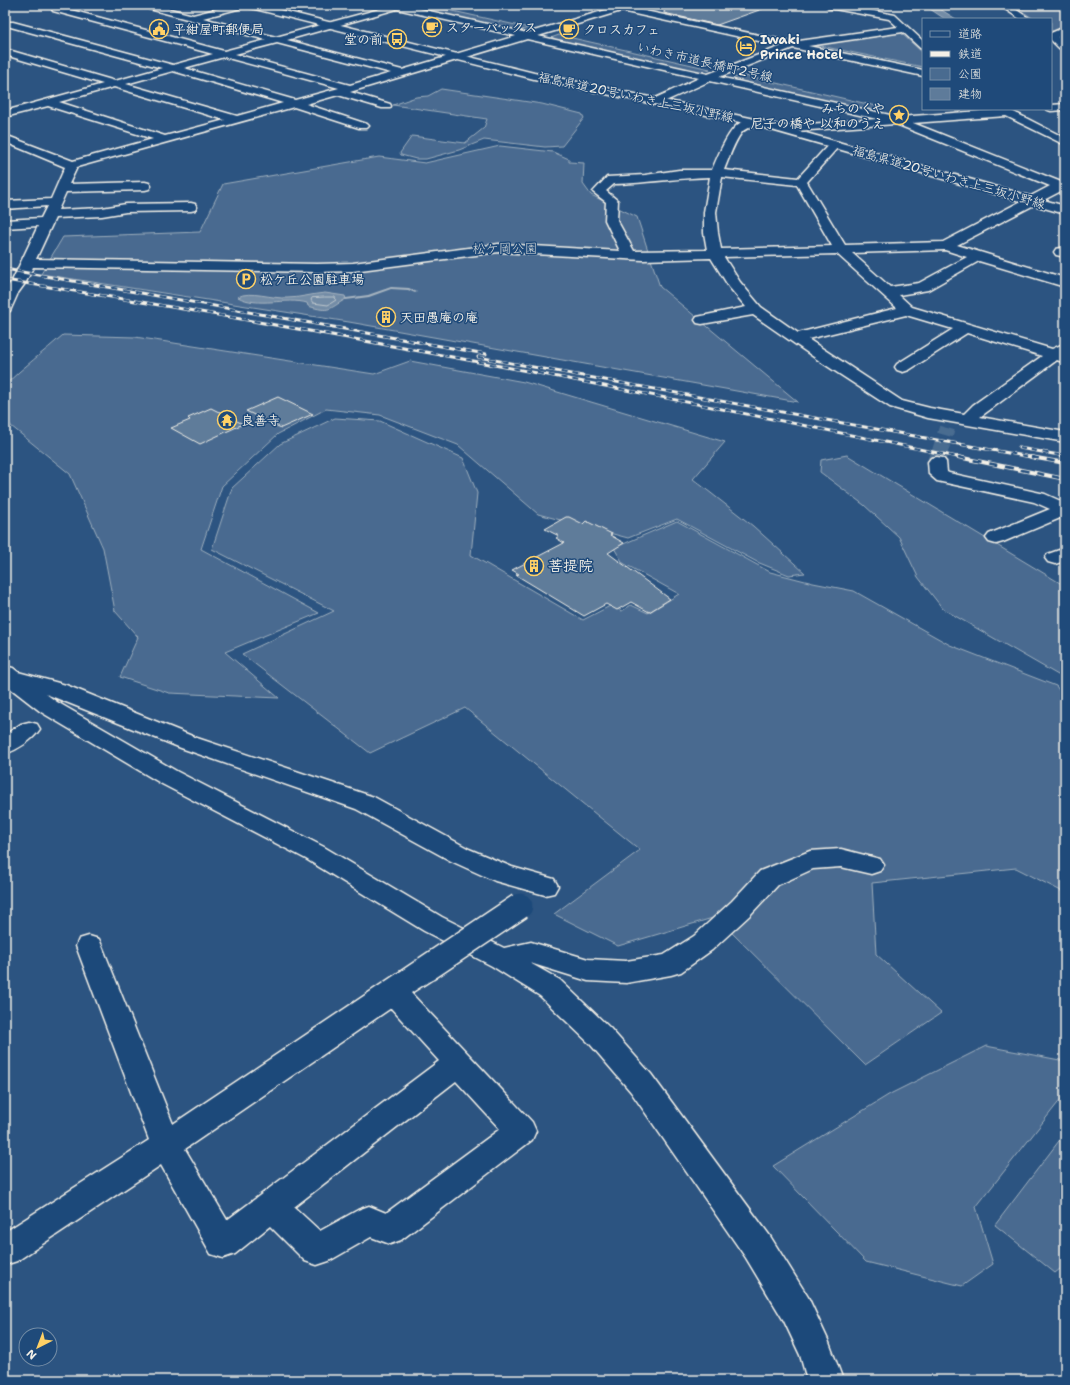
<svg xmlns="http://www.w3.org/2000/svg" width="1070" height="1385" font-family="'Shantell Sans','Klee One',sans-serif">
  <style>
    .green { fill: #496b90; stroke: #9eaebc }
    .water { fill: #738ca6; stroke: #a7b4c0 }
    .lines { fill: none; stroke-linecap: round; stroke-linejoin: round }
    .shore { stroke: #c0c9ce; stroke-width: 1 }
    .stream { fill: #a7b4c0; fill-rule: evenodd }
    .building { fill: #5e7b9a; stroke: #f4f1e8 }
    .minor-tunnel-far1 { stroke: #4a6c90; stroke-width: 16; stroke-dasharray: 16 8; stroke-linecap: butt }
    .minor-tunnel { stroke: #4a6c90; stroke-width: 20; stroke-dasharray: 20 10; stroke-linecap: butt }
    .minor-casing { stroke: #f4f1e8; stroke-width: 3 }
    .major-casing { stroke: #f4f1e8; stroke-width: 3 }
    .minor { fill: #1f4a7a; fill-rule: evenodd }
    .major { fill: #1f4a7a; fill-rule: evenodd }
    .rail-far1-casing { stroke: #f4f1e8; stroke-width: 3 }
    .rail-casing { stroke: #f4f1e8; stroke-width: 4 }
    .rail-far1 { stroke: #1f4a7a; stroke-width: 2; stroke-dasharray: 6; stroke-linecap: butt }
    .rail { stroke: #1f4a7a; stroke-width: 2.5; stroke-dasharray: 8; stroke-linecap: butt }
    .minor-bridge-casing { stroke: #f4f1e8; stroke-width: 28; stroke-linecap: butt }
    .minor-bridge { stroke: #1f4a7a; stroke-width: 25 }
    .labels { text-anchor: middle; dominant-baseline: central; stroke-width: 3; stroke-linejoin: round; paint-order: stroke }
    .far-poi-label { font-size: 13px; font-weight: bold; fill: #f4f1e8; stroke: #1f4a7a; text-anchor: start }
    .far-street-label { font-size: 13px; fill: #f4f1e8; stroke: #1f4a7a }
    .far-park-label { font-size: 13px; fill: #dadddb; stroke: #1f4a7a }
    .poi-label { font-size: 15px; font-weight: bold; fill: #f4f1e8; stroke: #1f4a7a; text-anchor: start }
  </style>
  <rect width="100%" height="100%" fill="#2c5481"/>
  <filter id="ink" filterUnits="userSpaceOnUse"><feTurbulence type="fractalNoise" baseFrequency=".025" numOctaves="2"/><feDisplacementMap in="SourceGraphic" scale="8" xChannelSelector="R" yChannelSelector="G"/><feConvolveMatrix kernelMatrix="1 2 1 2 8 2 1 2 1" color-interpolation-filters="sRGB"/></filter>
  <g filter="url(#ink)">
    <!-- green -->
    <g class="green">
      <path d="M423 5H426L529 28 518 31 413 7Z"/>
      <path d="M1032 5H1065V28L1054 33 1051 30V19H1034L1020 10Z"/>
      <path d="M895 33H901L923 53V67L816 45Z"/>
      <path d="M559 35 710 69 699 73 548 39Z"/>
      <path d="M741 75 881 107 870 112 730 80Z"/>
      <path d="M441 89 509 99 542 104 582 114 584 118 562 146 545 147 484 140 459 150 426 159H416L401 155 400 153 412 136 465 143 484 128 487 119 393 105 416 97 428 96Z"/>
      <path d="M500 146 553 152 569 159V162L584 163 583 184 591 195 637 217 660 287 798 402 349 322 41 274 63 237 200 232 223 184 379 157 425 163Z"/>
      <path d="M63 335 135 337 374 374 410 361 524 382 725 442 693 479 753 526 805 573 789 575 757 562 677 519 628 538 538 514 458 445 380 415 326 409 278 434 222 486 201 549 319 613 225 652 279 698 169 693 120 677 138 637 115 611 103 548 70 474 11 426 5 416V385C23 367 44 352 63 335Z"/>
      <path d="M335 418 380 421 463 458 477 493 471 555 583 620 610 606 622 611 631 605 648 613 679 594 623 563 614 548 677 521 770 572 813 583 854 591 950 645 1056 686 1065 698V893L1016 868 872 883 876 954 941 1013 865 1065 716 917 618 946 554 914 640 850 465 708 370 753 242 654 334 611 212 549 232 488 280 444Z"/>
      <path d="M847 455 1065 586V679L943 609 918 577 899 537 864 505 820 472 821 460Z"/>
      <path d="M986 1046 1065 1061V1094L976 1207 993 1264 962 1286 866 1262 773 1166 890 1094Z"/>
      <path d="M1065 1133V1265L1055 1273 995 1225Z"/>
    </g>
    <!-- water -->
    <g class="water">
      <path d="M924 5H945L940 9 956 19H945Z"/>
      <path d="M325 293 345 296 346 299C328 309 331 313 308 306L307 303C287 297 257 308 238 297 249 290 273 299 287 298 300 298 312 294 325 293Z"/>
    </g>
    <g class="lines">
      <!-- shore -->
      <path class="shore" d="M325 297H335L336 300 328 305 313 303 311 300 312 298Z"/>
      <!-- stream -->
      <path class="stream" d="M391 287 409 288 417 292 415 293 408 290 391 289 369 297 346 300 344 299 346 298 368 295Z"/>
    </g>
    <!-- building -->
    <g class="building">
      <path d="M665 5H764L765 8 717 25 664 13Z"/>
      <path d="M278 397 313 414 281 428 246 411Z"/>
      <path d="M211 408 243 424 200 444 171 428 190 420 188 418Z"/>
      <path d="M566 517H569L583 524 586 521 612 534 610 535 624 543 608 553 670 599 649 612 631 602 617 610 606 604 584 616 516 575 519 574 512 570 564 543 556 538 559 536 545 529Z"/>
    </g>
    <g class="lines">
      <!-- minor-tunnel-far1 -->
      <path class="minor-tunnel-far1" d="M938 458 947 428"/>
      <!-- minor-tunnel -->
      <path class="minor-tunnel" d="M937 462 939 457"/>
      <!-- minor casing -->
      <g class="minor-casing">
        <g id="minor">
          <path d="M141 5H155L193 15 232 5H246L245 7 203 18 276 37 387 7 386 5H407V6L527 33 613 8 614 6 637 5 631 8 792 42 898 27 889 19 829 8 825 5H843L895 15 923 41V49L920 48 903 32 808 46 923 70V76L793 48 719 77 899 117 1008 109 1065 138V145L1006 116 913 123 1061 182 1065 181V189L957 245 1065 278V287L979 261 928 290 899 295 912 307 1052 349 1061 345 1065 346V363L1057 360 980 417 1065 432V442L928 418 890 407 821 362 753 315 702 324 697 323 695 320 697 317 746 307 729 287 711 258 643 260 499 252 353 271 317 272 33 267 26 282 18 293 10 311 5 312V290L12 281 38 226 5 228V220L41 218 47 206 5 209V201L51 199 65 167 5 142V135L73 161 153 139 48 106 5 117V111L103 84 5 55V49L115 81 162 68 7 26 5 24 7 22H13L173 65 213 54 53 11 52 9 56 6 224 51 266 40 142 7ZM397 9 516 36 402 70 287 40ZM621 11 782 46 708 74 538 36ZM527 39 699 78 651 100 650 102 651 104H659L710 81 877 119 781 126 777 127 775 129 777 131 781 132 896 124 1050 186 943 242 845 245 807 182 839 146 841 144 839 142H831L798 178 724 170C729 158 734 142 742 132 747 127 754 126 760 124L761 122 756 119C751 120 745 121 740 123 728 130 718 156 712 170H679L645 175 607 177 593 192 606 202 605 220 620 251 499 244 353 263 317 264 36 259 55 218 102 216 126 212 191 211 195 210 197 207 195 204 191 203 126 204 102 208 58 210 66 192 145 190 149 189 151 186 149 183 145 182 69 184 77 167 294 107 359 128H367L369 126 367 124 306 104 338 95 382 108H390L391 106 390 104 350 92ZM277 43 391 73 350 85 235 54ZM224 57 339 88 295 100 184 68ZM173 71 283 103 237 116 126 84ZM114 87 225 120 165 136 59 102ZM710 177 704 212V233L707 250 634 251 617 220 618 201 606 191 614 184C647 183 678 178 710 177ZM722 177 797 185 832 246 721 249 718 233 716 212ZM945 250 967 257 919 283 890 287 852 253ZM837 254 897 308 798 333 761 307 740 282 724 257ZM906 315 953 329 897 364 895 367 897 370 903 372 909 370 967 333 1042 356 973 405 964 414 930 408 902 401 808 339Z"/>
          <path d="M999 5H1009L1030 19H1020Z"/>
          <path d="M1065 27V33L1058 37 1065 44V50L1059 48 1051 40V33Z"/>
          <path d="M1065 104V110L1051 111 1046 109H1051V105Z"/>
          <path d="M1061 248 1065 249V257L1056 255 1054 252 1056 249Z"/>
          <path d="M937 457 943 458 946 462 947 472 949 473 1045 494 1065 503V516L1003 542 996 544 989 542 986 538 989 534 1050 509 1034 502 937 481 929 474 928 462 931 458Z"/>
          <path d="M1065 548V561L1055 564 1048 562 1045 558 1048 554Z"/>
          <path d="M5 666 13 668 18 672 66 685 197 738 374 797 469 849 512 867 554 879 558 886 554 893 545 895 495 881 451 861 356 809 181 748 46 694 57 702 178 772 324 847 442 917 504 948 531 942 588 959 626 961 664 955 694 936 732 901 760 871 810 851 841 849 880 859 884 865 880 871 871 874 841 867 813 869 778 885 750 915 712 950 681 972 671 975 626 983 588 981 530 963 560 980 610 1028 651 1074 770 1236 808 1297 828 1340 843 1380H807L800 1355 784 1321 746 1258 631 1092 590 1044 540 996 492 966 424 931 306 859 162 784 41 712 5 684Z"/>
          <path d="M29 722 37 724 40 729C33 740 17 750 5 754V735L21 724Z"/>
          <path d="M89 936 99 939 102 946 173 1124 416 961 426 958 436 961 440 969 436 977 411 993 532 1122 536 1131 532 1140 401 1240 390 1244 371 1237 329 1261 317 1265 305 1261 270 1226 235 1254 223 1258 211 1254 161 1165 17 1261 5 1265V1232L149 1140 76 946 79 939ZM391 1008 439 1061 227 1220 185 1149ZM456 1081 500 1129 386 1213 369 1206 358 1210 320 1231 294 1207Z"/>
        </g>
      </g>
      <!-- major casing -->
      <g class="major-casing">
        <path id="major" d="M246 5H260L534 73 760 120 1065 206V214L754 125 534 79 247 7Z"/>
      </g>
      <!-- minor -->
      <use href="#minor" class="minor"/>
      <!-- major -->
      <use href="#major" class="major"/>
      <!-- rail-far1 casing -->
      <g class="rail-far1-casing">
        <g id="rail-far1">
          <path d="M5 269 486 354"/>
          <path d="M5 280C326 330 645 392 962 458"/>
          <path d="M478 357 1036 458"/>
          <path d="M1019 448 1065 456"/>
        </g>
      </g>
      <!-- rail casing -->
      <g class="rail-casing">
        <g id="rail">
          <path d="M958 457 1065 479"/>
          <path d="M1031 457 1065 463"/>
        </g>
      </g>
      <!-- rail-far1 -->
      <use href="#rail-far1" class="rail-far1"/>
      <!-- rail -->
      <use href="#rail" class="rail"/>
      <!-- minor-bridge casing -->
      <g class="minor-bridge-casing">
        <path id="minor-bridge" d="M426 969 520 906"/>
      </g>
      <!-- minor-bridge -->
      <use href="#minor-bridge" class="minor-bridge"/>
    </g>
  </g>
  <!-- icons -->
  <defs>
    <g id="cafe-ring" transform="scale(1)"><circle r="9.5" fill="#1f4a7a" stroke="#ffd166" stroke-width="1.5"/><path d="M-5.5-4.5H6V0H3Q3 3.5 0 3.5H-2.5Q-5.5 3.5-5.5 0ZM3-3.2v2h1.7v-2ZM-6 4.5H4V6H-6Z" fill="#ffd166"/></g>
    <g id="civic-ring" transform="scale(1)"><circle r="9.5" fill="#1f4a7a" stroke="#ffd166" stroke-width="1.5"/><path d="M-.6-6.5H3V-4.5H.6V-3L4-1V1h2V6H-6V1h2V-1L-.6-3ZM-1.2 2.5V6h2.4V2.5Z" fill="#ffd166"/></g>
    <g id="bus-ring" transform="scale(1)"><circle r="9.5" fill="#1f4a7a" stroke="#ffd166" stroke-width="1.5"/><path d="M-5-6H5V4H4V6H2V4H-2V6H-4V4H-5ZM-3.5-4V0h7V-4ZM-3.5 1.2v1.5H-2V1.2ZM2 1.2v1.5H3.5V1.2Z" fill="#ffd166"/></g>
    <g id="hotel-ring" transform="scale(1)"><circle r="9.5" fill="#1f4a7a" stroke="#ffd166" stroke-width="1.5"/><path d="M-6-4.5h1.5V1H6V5H4.5V3h-9V5H-6ZM-4 0a1.8 1.8 0 1 1 3.6 0ZM.5 0V-2.5h3Q6-2.5 6 0Z" fill="#ffd166"/></g>
    <g id="sight-ring" transform="scale(1)"><circle r="9.5" fill="#1f4a7a" stroke="#ffd166" stroke-width="1.5"/><path d="M0-6L1.8-2.2L6-1.7L2.9 1.2L3.7 5.4L0 3.3L-3.7 5.4L-2.9 1.2L-6-1.7L-1.8-2.2Z" fill="#ffd166"/></g>
    <g id="parking-ring" transform="scale(1)"><circle r="9.5" fill="#1f4a7a" stroke="#ffd166" stroke-width="1.5"/><path d="M-3.5-5.5H1a3.5 3.5 0 0 1 0 7H-1V5.5H-3.5ZM-1-3.4V-.6H.8a1.4 1.4 0 0 0 0-2.8Z" fill="#ffd166"/></g>
    <g id="building-ring" transform="scale(1)"><circle r="9.5" fill="#1f4a7a" stroke="#ffd166" stroke-width="1.5"/><path d="M-4-6H4V6H1V3H-1V6H-4ZM-2.5-4.3h1.7v1.8h-1.7ZM.8-4.3h1.7v1.8H.8ZM-2.5-1h1.7V.8h-1.7ZM.8-1h1.7V.8H.8Z" fill="#ffd166"/></g>
    <g id="temple-ring" transform="scale(1)"><circle r="9.5" fill="#1f4a7a" stroke="#ffd166" stroke-width="1.5"/><path d="M0-6L5-2H3V0L6.5 2.5H4V6H1.5V3h-3V6H-4V2.5H-6.5L-3 0V-2H-5Z" fill="#ffd166"/></g>
  </defs>
  <g fill-rule="evenodd">
    <use href="#cafe-ring" x="432" y="27"/>
    <use href="#civic-ring" x="159" y="29"/>
    <use href="#cafe-ring" x="569" y="29"/>
    <use href="#bus-ring" x="397" y="39"/>
    <use href="#hotel-ring" x="746" y="46"/>
    <use href="#sight-ring" x="899" y="115"/>
    <use href="#parking-ring" x="246" y="279"/>
    <use href="#building-ring" x="386" y="317"/>
    <use href="#temple-ring" x="227" y="420"/>
    <use href="#building-ring" x="534" y="566"/>
  </g>
  <g class="labels">
    <!-- far-poi labels -->
    <g class="far-poi-label">
      <text x="446" y="27">スターバックス</text>
      <text x="173" y="29">平紺屋町郵便局</text>
      <text x="583" y="29">クロスカフェ</text>
      <text x="383" y="39" text-anchor="end">堂の前</text>
      <text x="760" y="39">Iwaki<tspan x="760" dy="15">Prince Hotel</tspan></text>
      <text x="885" y="108" text-anchor="end">みちのくや<tspan x="885" dy="15">尼子の橋や 以和のうえ</tspan></text>
      <text x="260" y="279">松ケ丘公園駐車場</text>
      <text x="400" y="317">天田愚庵の庵</text>
      <text x="241" y="420">良善寺</text>
    </g>
    <!-- far-street labels -->
    <g class="far-street-label">
      <text transform="translate(705 62) rotate(13)">いわき市道長橋町2号線</text>
      <text transform="translate(636 97) rotate(12)">福島県道20号いわき上三坂小野線</text>
      <text transform="translate(949 177) rotate(16)">福島県道20号いわき上三坂小野線</text>
    </g>
    <!-- far-park labels -->
    <g class="far-park-label">
      <text x="505" y="248">松ケ岡公園</text>
    </g>
    <!-- poi labels -->
    <g class="poi-label">
      <text x="548" y="566">菩提院</text>
    </g>
  </g>
  <!-- margin -->
  <rect width="1070" height="1385" fill="none" stroke="#1f4a7a" stroke-width="20"/>
  <rect x="10" y="10" width="1050" height="1365" fill="none" stroke="#f4f1e8" stroke-width="1.5" filter="url(#ink)"/>
  <!-- legend -->
  <rect x="922" y="18" width="130" height="92" fill="#1f4a7a" stroke="#748da6"/>
  <rect x="930" y="31" width="20" height="6" fill="#1f4a7a" stroke="#748da6"/>
  <text x="958" y="38" font-size="12" fill="#f4f1e8">道路</text>
  <rect x="930" y="51" width="20" height="6" fill="#f4f1e8" stroke="#748da6"/>
  <text x="958" y="58" font-size="12" fill="#f4f1e8">鉄道</text>
  <rect x="930" y="68" width="20" height="12" fill="#496b90" stroke="#748da6"/>
  <text x="958" y="78" font-size="12" fill="#f4f1e8">公園</text>
  <rect x="930" y="88" width="20" height="12" fill="#5e7b9a" stroke="#748da6"/>
  <text x="958" y="98" font-size="12" fill="#f4f1e8">建物</text>
  <!-- north arrow -->
  <g transform="translate(38 1347) rotate(222)"><circle r="19" fill="#1f4a7a" stroke="#748da6"/>
  <path d="M0-3L7 15L0 10L-7 15Z" fill="#ffd166"/>
  <text y="-6" font-size="11" font-weight="bold" text-anchor="middle" fill="#f4f1e8">N</text>
  </g>
</svg>
